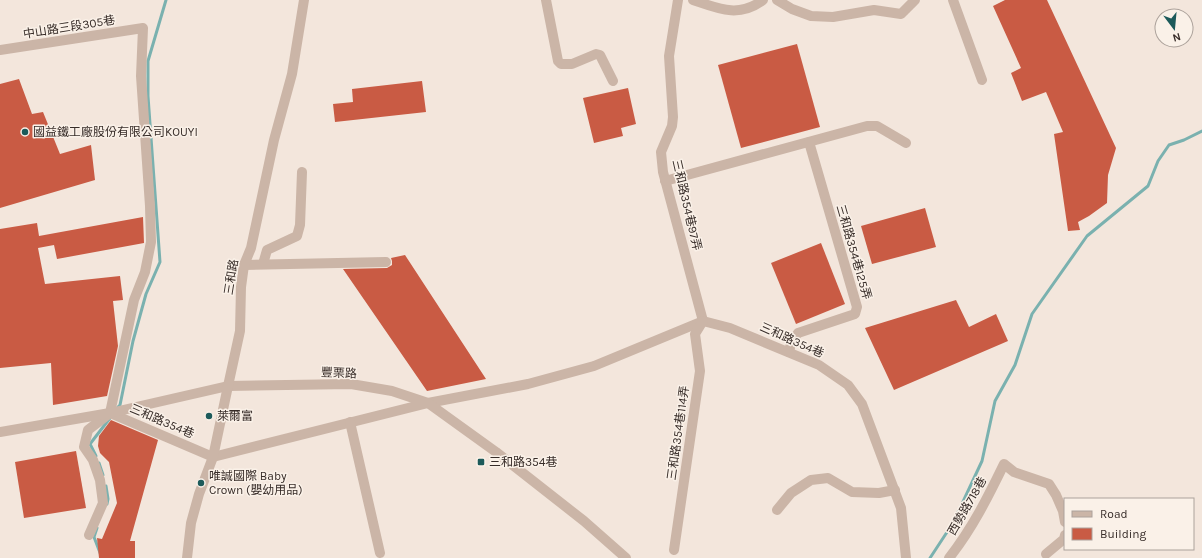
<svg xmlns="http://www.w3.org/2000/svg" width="1202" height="558" font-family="Karla,'Noto Sans TC',sans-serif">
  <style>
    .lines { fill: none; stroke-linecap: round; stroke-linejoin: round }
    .stream { stroke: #7ab1af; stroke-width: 3 }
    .building { fill: #c95b44 }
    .minor { stroke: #cbb5a7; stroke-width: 10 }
    .poi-dot { fill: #1c5a5a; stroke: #faf1e8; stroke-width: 1.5 }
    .labels { text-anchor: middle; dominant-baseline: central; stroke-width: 3; stroke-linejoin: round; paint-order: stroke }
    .street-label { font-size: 12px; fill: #372c28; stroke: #faf1e8 }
    .poi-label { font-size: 12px; fill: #372c28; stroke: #faf1e8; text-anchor: start }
  </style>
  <rect width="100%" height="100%" fill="#f3e6dc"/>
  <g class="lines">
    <!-- stream -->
    <g class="stream">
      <path d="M118 407 120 405 133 341 146 294 160 262 148 96V61L166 0"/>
      <path d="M96 456 90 444 110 418"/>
      <path d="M99 463 103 475"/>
      <path d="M106 486 108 499 107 504"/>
      <path d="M97 528 94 537 102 558"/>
      <path d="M930 558 953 523 982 461 995 401 1015 365 1032 314 1087 236 1148 186 1158 161 1169 145 1184 140 1202 131"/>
    </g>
  </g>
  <!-- building -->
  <g class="building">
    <path d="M1005 0H1047L1116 148 1108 175 1107 203 1089 216 1078 222 1080 230 1068 231 1054 134 1063 132 1046 92 1022 101 1011 73 1021 68 993 6Z"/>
    <path d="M797 44 820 127 741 148 718 65Z"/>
    <path d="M19 79 32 114 43 112 60 154 91 145 95 180 0 208V84Z"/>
    <path d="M422 81 426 112 335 122 333 104 353 102 352 89Z"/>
    <path d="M628 88 636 124 621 128 623 136 594 143 583 98Z"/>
    <path d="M925 208 936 247 872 264 861 226Z"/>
    <path d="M143 217 144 243 57 259 54 245 38 248 45 284 120 276 123 300 113 301 118 346 107 396 53 405 51 363 0 368V229L37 223 39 236Z"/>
    <path d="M821 243 845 304 796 324 771 263Z"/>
    <path d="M405 255 486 379 427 391 343 269 387 268 392 265V261L391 258Z"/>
    <path d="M956 300 969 327 996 314 1008 341 894 390 865 328Z"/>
    <path d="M111 420 158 440 130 541H135V558H99L97 538 102 539 117 503 109 462 100 453 98 446 99 436Z"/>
    <path d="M76 451 86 508 24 518 15 462Z"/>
  </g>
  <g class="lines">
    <!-- minor -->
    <g class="minor">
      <path d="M546 0 558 61 561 64H572L596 54 600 55 613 81"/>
      <path d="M678 0 669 56 673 117 672 126 661 152 663 172 703 321"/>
      <path d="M693 0C719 9 739 18 763 0"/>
      <path d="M777 0 792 9 811 16 833 17 874 10 901 14 915 0"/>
      <path d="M953 0 982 80"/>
      <path d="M0 50 143 28 141 76 150 206 151 242 145 272 134 300 110 413 88 430 84 447 93 460 100 480 103 503 89 535"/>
      <path d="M665 181 867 126H877L906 143"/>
      <path d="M263 264 267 250 297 236 300 225 302 172"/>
      <path d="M244 265 386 262"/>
      <path d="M789 352 791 343 798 333 855 314 857 307 809 142"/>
      <path d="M110 413 213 457 428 403 528 384 594 366 703 321 730 328 819 365 848 385 862 404 901 508 906 558"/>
      <path d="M350 422 380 553"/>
      <path d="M0 432 110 413 228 386 351 384 392 391 428 403 496 452 584 521 626 558"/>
      <path d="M777 510 791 493 811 480 828 478 852 492 879 493 895 490"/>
      <path d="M674 550 700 371 695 334 703 321"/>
      <path d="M1046 554 1064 539 1065 535"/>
      <path d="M187 558 191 523 199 494 213 457 228 386 240 331 241 287 244 265 251 248 274 140 292 74 304 0"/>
      <path d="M949 558C972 529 988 497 1004 464L1014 472 1049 484 1056 495 1063 511 1065 522"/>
    </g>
  </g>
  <!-- markers -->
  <g class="poi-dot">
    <circle cx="25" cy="132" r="4"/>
    <circle cx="209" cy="416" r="4"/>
    <rect x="477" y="458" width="8" height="8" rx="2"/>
    <circle cx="201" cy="483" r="4"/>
  </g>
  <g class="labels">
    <!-- street labels -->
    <g class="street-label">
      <text transform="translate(69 27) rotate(-9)">中山路三段305巷</text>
      <text transform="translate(687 205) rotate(77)">三和路354巷97弄</text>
      <text transform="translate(854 252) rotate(74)">三和路354巷125弄</text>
      <text transform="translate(231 277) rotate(-81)">三和路</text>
      <text transform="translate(792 340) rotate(24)">三和路354巷</text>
      <text transform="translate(339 373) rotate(2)">豐栗路</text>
      <text transform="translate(162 421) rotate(23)">三和路354巷</text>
      <text transform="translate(678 433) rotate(-82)">三和路354巷114弄</text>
      <text transform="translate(967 506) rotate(-60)">西勢路718巷</text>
    </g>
    <!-- poi labels -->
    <g class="poi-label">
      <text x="33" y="132">國益鐵工廠股份有限公司KOUYI</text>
      <text x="217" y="416">萊爾富</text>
      <text x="489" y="462">三和路354巷</text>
      <text x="209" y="476">唯誠國際 Baby<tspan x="209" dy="14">Crown (嬰幼用品)</tspan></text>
    </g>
  </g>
  <!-- legend -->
  <rect x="1064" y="498" width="130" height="52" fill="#faf1e8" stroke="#aca29b"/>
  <rect x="1072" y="511" width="20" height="6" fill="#cbb5a7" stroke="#aca29b"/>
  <text x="1100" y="518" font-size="12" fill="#372c28">Road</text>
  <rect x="1072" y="528" width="20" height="12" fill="#c95b44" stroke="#aca29b"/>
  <text x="1100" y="538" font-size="12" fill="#372c28">Building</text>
  <!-- north arrow -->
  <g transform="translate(1174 28) rotate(164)"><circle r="19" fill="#faf1e8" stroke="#aca29b"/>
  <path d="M0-3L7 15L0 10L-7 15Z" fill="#1c5a5a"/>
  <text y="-6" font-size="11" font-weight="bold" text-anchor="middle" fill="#372c28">N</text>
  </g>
</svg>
